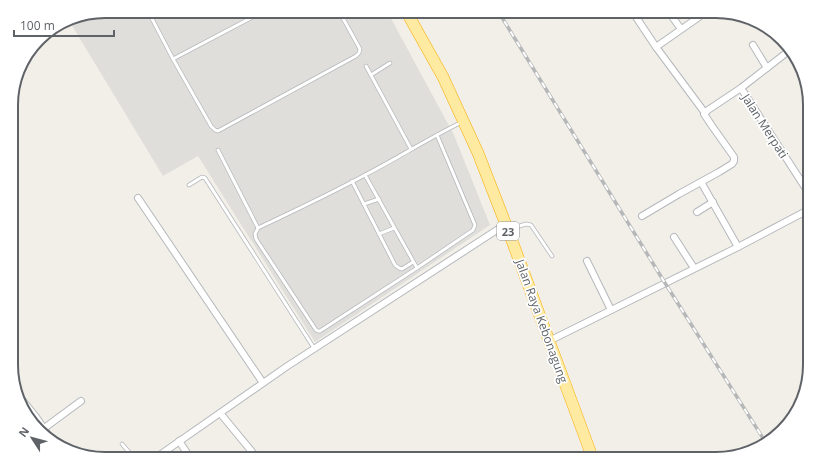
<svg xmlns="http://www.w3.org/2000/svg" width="821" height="470" font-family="'Open Sans',sans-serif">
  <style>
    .industrial { fill: #e0deda }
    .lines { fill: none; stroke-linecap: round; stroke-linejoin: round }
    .service-casing { stroke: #b5b8bc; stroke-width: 4.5 }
    .minor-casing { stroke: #b5b8bc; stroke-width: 8 }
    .trunk-casing { stroke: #f9ab00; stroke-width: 12 }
    .service { stroke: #fff; stroke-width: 3 }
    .minor { stroke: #fff; stroke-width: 6 }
    .trunk { stroke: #feeaa1; stroke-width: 11 }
    .rail-casing { stroke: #b6b7b8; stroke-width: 3.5 }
    .rail { stroke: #fff; stroke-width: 2; stroke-dasharray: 6; stroke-linecap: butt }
    .labels { text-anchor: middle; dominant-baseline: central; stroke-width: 3.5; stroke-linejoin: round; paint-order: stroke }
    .shield { fill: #fff; stroke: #8f9295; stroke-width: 1 }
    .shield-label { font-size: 11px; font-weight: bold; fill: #5f6368 }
    .street-label { font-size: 12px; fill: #5f6368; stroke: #fff }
    .rim { fill: none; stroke: #5f6368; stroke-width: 2 }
  </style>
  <rect width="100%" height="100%" fill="#f1efe8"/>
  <!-- industrial -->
  <path class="industrial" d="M105 11H387L454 135 490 225 315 342 198 156 163 176 68 19Z"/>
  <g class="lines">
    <!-- service casing -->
    <g class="service-casing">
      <g id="service">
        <path d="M148 11 173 59 211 126 215 130 218 131 356 56 359 53 360 49 339 11"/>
        <path d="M173 59 264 11"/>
        <path d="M366 66 411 149"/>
        <path d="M371 75 390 63"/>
        <path d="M437 135 475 225 473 230 417 268 320 331H318L316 330 256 239 255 234 258 228C294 211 330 194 365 175 398 158 429 138 462 122"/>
        <path d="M218 150 258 228"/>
        <path d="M365 175 417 268"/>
        <path d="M352 181 395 265 399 268 402 269 413 262"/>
        <path d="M189 185 202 177 205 178 314 348"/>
        <path d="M364 204 379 199"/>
        <path d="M510 229 526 224 531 225 552 256"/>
        <path d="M379 234 394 228"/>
        <path d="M122 444 135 459"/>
      </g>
    </g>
    <!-- minor casing -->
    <g class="minor-casing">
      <g id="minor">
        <path d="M632 11 656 47 705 113"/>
        <path d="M668 11 681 29"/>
        <path d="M753 45 767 68"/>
        <path d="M656 47 699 17V11"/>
        <path d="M741 88 810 195"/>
        <path d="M701 182 738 247"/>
        <path d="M138 198 263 383"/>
        <path d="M697 212 713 202"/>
        <path d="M642 216 679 194 719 172 732 164 734 161V157L712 126 704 114 708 110 741 88 790 50"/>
        <path d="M674 237 694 268"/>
        <path d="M587 261 611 310"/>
        <path d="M549 341 738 247 810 209"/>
        <path d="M19 396 36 417 53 442"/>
        <path d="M220 413 253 453"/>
        <path d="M43 429 81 401"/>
        <path d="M179 441 191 459"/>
        <path d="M154 459 286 367 506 224"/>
      </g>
    </g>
    <!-- trunk casing -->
    <g class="trunk-casing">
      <path id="trunk" d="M406 11 443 77 478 153 508 230 593 459"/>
    </g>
    <!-- service -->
    <use href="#service" class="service"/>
    <!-- minor -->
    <use href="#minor" class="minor"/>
    <!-- trunk -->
    <use href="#trunk" class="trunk"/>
    <!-- rail casing -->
    <g class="rail-casing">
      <path id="rail" d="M498 11 665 283 766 443"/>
    </g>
    <!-- rail -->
    <use href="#rail" class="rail"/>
  </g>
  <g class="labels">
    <!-- shield labels -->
    <rect class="shield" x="497" y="222" width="22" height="18" rx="3"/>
    <g class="shield-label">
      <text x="508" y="231">23</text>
    </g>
    <!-- street labels -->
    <g class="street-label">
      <text transform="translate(765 126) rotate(57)">Jalan Merpati</text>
      <text transform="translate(542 321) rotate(70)">Jalan Raya Kebonagung</text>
    </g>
  </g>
  <!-- crop -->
  <path d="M0 0H821V470H0ZM105 18H716A87 87 0 0 1 803 105V365A87 87 0 0 1 716 452H105A87 87 0 0 1 18 365V105A87 87 0 0 1 105 18Z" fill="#fff" fill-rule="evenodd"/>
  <path class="rim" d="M105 18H716A87 87 0 0 1 803 105V365A87 87 0 0 1 716 452H105A87 87 0 0 1 18 365V105A87 87 0 0 1 105 18Z"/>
  <!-- north arrow -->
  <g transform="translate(32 438) rotate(306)" stroke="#ffffff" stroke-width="3" paint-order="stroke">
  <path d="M0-3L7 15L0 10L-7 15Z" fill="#5f6368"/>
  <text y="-6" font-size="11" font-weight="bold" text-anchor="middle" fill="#5f6368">N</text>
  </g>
  <!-- scale -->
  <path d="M14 30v6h100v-6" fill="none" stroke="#5f6368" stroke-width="2"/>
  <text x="20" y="30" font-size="12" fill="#5f6368" stroke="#ffffff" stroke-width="3" paint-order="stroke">100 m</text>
</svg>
